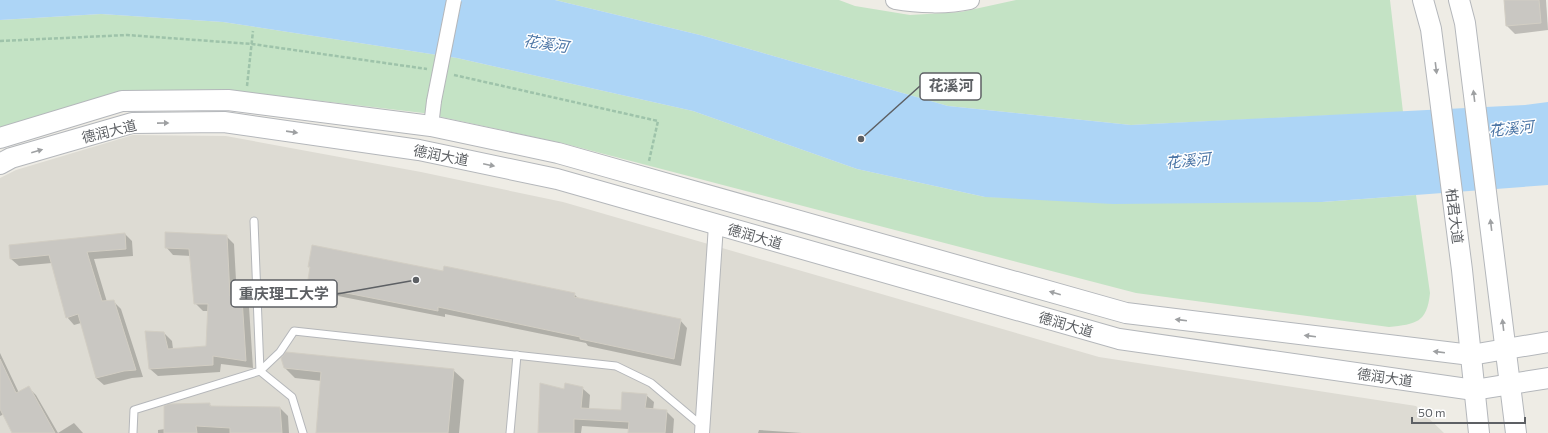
<svg xmlns="http://www.w3.org/2000/svg" width="1548" height="433" font-family="Commissioner,'Noto Sans SC',sans-serif">
  <style>
    .education { fill: #dddbd3 }
    .green { fill: #c4e3c5 }
    .water { fill: #add5f6 }
    .shadow { fill: #0003 }
    .building { fill: #c9c7c2; stroke: #d2cec4 }
    .lines { fill: none; stroke-linecap: round; stroke-linejoin: round }
    .service-casing { stroke: #b5b7ba; stroke-width: 9 }
    .minor-casing { stroke: #b5b7ba; stroke-width: 16 }
    .tertiary-casing { stroke: #b5b7ba; stroke-width: 20 }
    .secondary-casing { stroke: #b4b7bb; stroke-width: 22 }
    .path { stroke: #9ec3aa; stroke-width: 2.5; stroke-dasharray: 4 2; stroke-linecap: butt }
    .service { stroke: #fff; stroke-width: 7 }
    .minor { stroke: #fff; stroke-width: 14 }
    .tertiary { stroke: #fff; stroke-width: 18 }
    .secondary { stroke: #fff; stroke-width: 20 }
    .minor-bridge-casing { stroke: #b5b7ba; stroke-width: 16; stroke-linecap: butt }
    .minor-bridge { stroke: #fff; stroke-width: 14 }
    .oneway { fill: #9ea0a2 }
    .labels { text-anchor: middle; dominant-baseline: central; stroke-width: 3; stroke-linejoin: round; paint-order: stroke }
    .street-label { font-size: 14px; fill: #5d6064; stroke: #fff }
    .water-label { font-size: 15px; font-style: italic; fill: #4c76a6; stroke: #fff }
    .leader { fill: none; stroke: #5d6064; stroke-width: 1.5 }
    .callout-dot { fill: #5d6064; stroke: #fff; stroke-width: 1.5 }
    .callout { fill: #fff; stroke: #5d6064; stroke-width: 1.5 }
    .callout-label { font-size: 15px; text-anchor: middle; font-weight: bold; fill: #5d6064 }
  </style>
  <rect width="100%" height="100%" fill="#eeece5"/>
  <!-- education -->
  <path class="education" d="M133 135 226 136 421 172 563 202 1099 357 1416 406 1444 433H0V178L16 170Z"/>
  <!-- green -->
  <g class="green">
    <path d="M555 0H839L855 6 910 15 961 12 1016 0H1390L1403 112 1131 125 948 106 700 35Z"/>
    <path d="M101 14 223 22 457 58 693 111 857 169 985 197 1322 202 1416 195 1430 293C1427 323 1416 324 1389 327L1136 293 562 143 423 113 246 92 0 128V20Z"/>
  </g>
  <!-- water -->
  <path class="water" d="M0 0H555L700 35 948 106 1131 125 1525 105 1548 102V185L1322 202 1113 204 985 197 857 169 693 111 457 58 223 22 101 14 0 20Z"/>
  <!-- shadow -->
  <g class="shadow">
    <path d="M1505 0H1546L1548 30 1515 34 1507 26Z"/>
    <path d="M125 234 132 241 133 256 94 259 107 302 113 301 121 309 143 377 132 378 104 385 96 378 81 323 74 325 67 317 52 263 19 266 11 259 10 246Z"/>
    <path d="M226 236 234 244 237 298 241 299 249 307 253 368 221 364 220 372 158 376 150 369 164 333 172 341 173 349 207 347 209 311H203L195 303 191 256 173 255 166 247Z"/>
    <path d="M309 266 444 272 574 294 579 299 680 320 687 328 681 366 588 346 586 343 445 314V317L338 296 337 308 314 305 307 297 310 267Z"/>
    <path d="M0 353 19 393 29 388 36 395 58 433H13L4 414 0 416Z"/>
    <path d="M285 368 453 370 464 380 459 433H317L322 381 295 378Z"/>
    <path d="M582 388 590 395 589 409 622 411 646 395 654 402 653 410 666 411 674 419 673 433H629V429L582 426 581 433H539L565 390Z"/>
    <path d="M209 404 213 408H280L288 416 289 433H158V430L165 429Z"/>
    <path d="M74 423 83 433H58Z"/>
    <path d="M759 430 802 433H758Z"/>
  </g>
  <!-- building -->
  <g class="building">
    <path d="M1504 0H1539L1541 23 1506 26Z"/>
    <path d="M165 232 227 235 230 296 242 298 246 361 213 356V365L149 369 145 331 164 332 168 349 206 346 208 304H194L189 249 165 248Z"/>
    <path d="M125 233 126 249 87 252 102 301 114 300 136 370 124 371 96 378 78 314 66 318 49 255 10 259 9 245Z"/>
    <path d="M312 245 443 271 444 266 575 293 574 297 681 319 674 359 580 339V337L438 307V311L331 290 330 301 305 298 310 267H308Z"/>
    <path d="M286 352 454 369 448 433H316L321 372 284 368 281 358Z"/>
    <path d="M0 359 16 393 29 386 55 433H12L0 409Z"/>
    <path d="M540 383 564 389 565 383 583 387 581 408 621 410 622 392 647 394 645 408 667 410 665 433H628L629 422 574 419V433H538Z"/>
    <path d="M210 403V406L280 407 282 433H230V428L196 426 197 433H164V406L169 404Z"/>
  </g>
  <g class="lines">
    <!-- service casing -->
    <g class="service-casing">
      <g id="service">
        <path d="M254 221 260 371 292 397 303 433"/>
        <path d="M133 433 134 410 260 371 280 352 294 331 616 366 651 383 702 426"/>
        <path d="M510 433 517 355"/>
      </g>
    </g>
    <!-- minor casing -->
    <g class="minor-casing">
      <g id="minor">
        <path d="M431 126 434 101"/>
        <path d="M702 433 716 225"/>
      </g>
    </g>
    <!-- tertiary casing -->
    <g class="tertiary-casing">
      <path id="tertiary" d="M895 0C917 4 948 5 970 0"/>
    </g>
    <!-- secondary casing -->
    <g class="secondary-casing">
      <g id="secondary">
        <path d="M1423 0 1431 29 1462 270 1479 433"/>
        <path d="M1459 0 1465 23 1516 433"/>
        <path d="M0 138 122 101 228 100 431 126 558 153 1126 313 1471 355 1548 342"/>
        <path d="M0 164 11 158 132 123 224 122 419 150 557 179 1119 339 1474 390 1548 378"/>
      </g>
    </g>
    <!-- path -->
    <g class="path">
      <path d="M0 41 127 35 252 44 427 69"/>
      <path d="M454 75 658 121 649 161"/>
      <path d="M247 86 253 31"/>
    </g>
    <!-- service -->
    <use href="#service" class="service"/>
    <!-- minor -->
    <use href="#minor" class="minor"/>
    <!-- tertiary -->
    <use href="#tertiary" class="tertiary"/>
    <!-- secondary -->
    <use href="#secondary" class="secondary"/>
    <!-- minor-bridge casing -->
    <g class="minor-bridge-casing">
      <path id="minor-bridge" d="M434 101 454 0"/>
    </g>
    <!-- minor-bridge -->
    <use href="#minor-bridge" class="minor-bridge"/>
  </g>
  <!-- one-way arrows -->
  <defs><path id="oneway-solid" d="M-6-.8H1V-3.2L6.5 0L1 3.2V.8H-6Z"/></defs>
  <g class="oneway">
    <use href="#oneway-solid" transform="translate(1436 68) rotate(83)"/>
    <use href="#oneway-solid" transform="translate(1474 96) rotate(-97)"/>
    <use href="#oneway-solid" transform="translate(163 123) rotate(-1)"/>
    <use href="#oneway-solid" transform="translate(292 132) rotate(8)"/>
    <use href="#oneway-solid" transform="translate(37 151) rotate(-16)"/>
    <use href="#oneway-solid" transform="translate(489 165) rotate(12)"/>
    <use href="#oneway-solid" transform="translate(1491 225) rotate(-97)"/>
    <use href="#oneway-solid" transform="translate(1055 293) rotate(-164)"/>
    <use href="#oneway-solid" transform="translate(1181 320) rotate(-173)"/>
    <use href="#oneway-solid" transform="translate(1503 325) rotate(-97)"/>
    <use href="#oneway-solid" transform="translate(1310 336) rotate(-173)"/>
    <use href="#oneway-solid" transform="translate(1439 352) rotate(-173)"/>
  </g>
  <g class="labels">
    <!-- street labels -->
    <g class="street-label">
      <text transform="translate(109 131) rotate(-14)">德润大道</text>
      <text transform="translate(441 155) rotate(11)">德润大道</text>
      <text transform="translate(1455 216) rotate(83)">柏君大道</text>
      <text transform="translate(755 236) rotate(16)">德润大道</text>
      <text transform="translate(1066 324) rotate(16)">德润大道</text>
      <text transform="translate(1385 377) rotate(8)">德润大道</text>
    </g>
    <!-- water labels -->
    <g class="water-label">
      <text transform="translate(546 43) rotate(9)">花溪河</text>
      <text transform="translate(1511 128) rotate(-6)">花溪河</text>
      <text transform="translate(1188 160) rotate(-6)">花溪河</text>
    </g>
  </g>
  <!-- callouts -->
  <path class="leader" d="M861 139L920 86M416 280L337 294"/>
  <g class="callout-dot">
    <circle cx="861" cy="139" r="4"/>
    <circle cx="416" cy="280" r="4"/>
  </g>
  <g class="callout">
    <rect x="920" y="73" width="61" height="27" rx="4"/>
    <rect x="231" y="280" width="106" height="27" rx="4"/>
  </g>
  <g class="callout-label">
    <text x="951" y="91">花溪河</text>
    <text x="284" y="299">重庆理工大学</text>
  </g>
  <!-- scale -->
  <path d="M1412 417v6h113v-6" fill="none" stroke="#5d6064" stroke-width="2"/>
  <text x="1418" y="417" font-size="12" fill="#5d6064" stroke="#ffffff" stroke-width="3" paint-order="stroke">50 m</text>
</svg>
